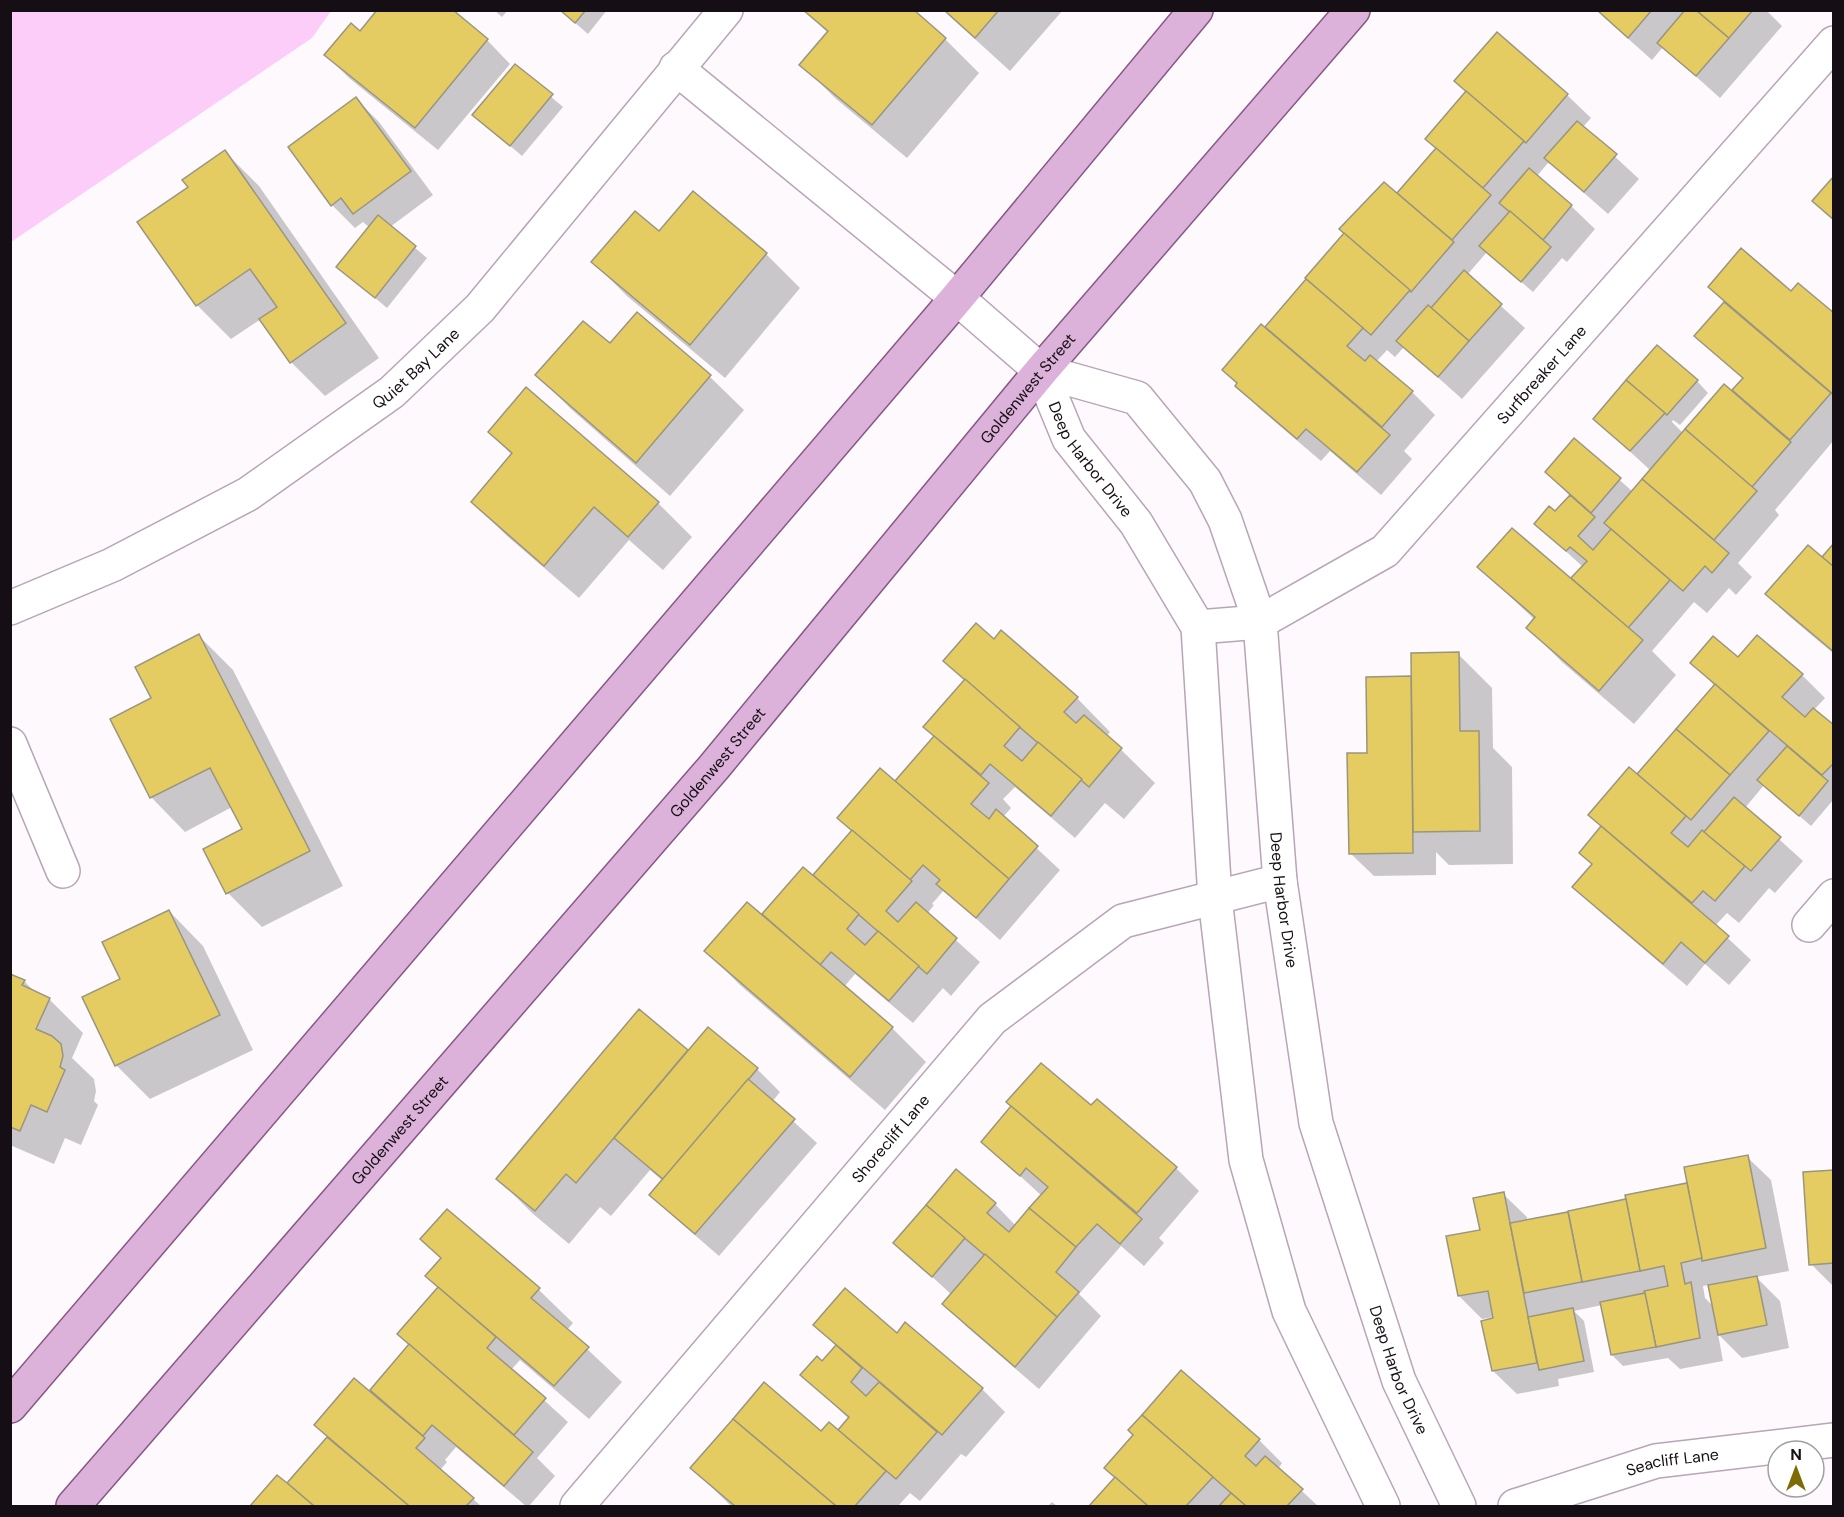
<svg xmlns="http://www.w3.org/2000/svg" width="1844" height="1517" font-family="'DM Sans',sans-serif">
  <style>
    .green { fill: #fdcdfa }
    .shadow { fill: #0003; fill-rule: evenodd }
    .building { fill: #e4cc62; stroke: #9a957f; stroke-width: 1.5 }
    .lines { fill: none; stroke-linecap: round; stroke-linejoin: round }
    .minor-casing { stroke: #b8a5b7; stroke-width: 36 }
    .major-casing { stroke: #875885; stroke-width: 36 }
    .minor { stroke: #fff; stroke-width: 33 }
    .major { stroke: #dcb2da; stroke-width: 33 }
    .labels { text-anchor: middle; dominant-baseline: central; stroke-width: 6; stroke-linejoin: round; paint-order: stroke }
    .street-label { font-size: 16px; fill: #150f15; stroke: #fff }
  </style>
  <rect width="100%" height="100%" fill="#fdf9fd"/>
  <!-- green -->
  <path class="green" d="M11 10H331V11L312 38 11 242Z"/>
  <!-- shadow -->
  <g class="shadow">
    <path d="M494 10H508L502 17Z"/>
    <path d="M560 10H607L588 34Z"/>
    <path d="M943 10H1063L1010 71Z"/>
    <path d="M1596 10H1766L1782 26 1720 98 1663 47 1652 60Z"/>
    <path d="M805 11 945 39 979 73 907 158 835 98 801 64 828 33Z"/>
    <path d="M361 33 487 40 510 64 438 150 349 78 326 55Z"/>
    <path d="M1497 34 1567 95 1591 118 1583 127 1639 179 1608 214 1551 164 1548 163 1537 176 1571 206 1595 229 1567 262 1562 258 1533 292 1487 252 1467 275 1525 328 1462 399 1404 347 1395 357 1387 350 1376 362 1412 392 1435 415 1404 451 1412 459 1381 495 1330 451 1321 461 1260 409 1237 386 1265 329 1346 234 1397 195 1437 149Z"/>
    <path d="M515 66 563 107 522 156 474 115Z"/>
    <path d="M356 99 379 122 433 195 390 227 427 258 387 308 338 267 370 228 363 222 355 228 332 205Z"/>
    <path d="M225 152 259 186 379 358 325 396 291 362 261 319 231 339 197 305 190 187Z"/>
    <path d="M693 193 766 254 800 288 725 378 627 296 593 262 659 233Z"/>
    <path d="M1710 287 1792 293 1834 316V440L1775 510 1779 515 1738 563 1752 577 1736 595 1729 588 1707 613 1694 602 1652 651 1676 675 1634 724 1562 662 1528 628 1535 620 1479 567 1577 585 1579 584 1583 567 1536 524 1555 513 1570 496 1547 472 1575 440 1633 492 1651 471 1595 419 1697 381 1708 393 1680 425 1673 420 1672 422 1683 433 1732 392 1744 380 1696 336 1725 303Z"/>
    <path d="M637 314 710 377 744 410 670 496 571 409 537 375 610 345Z"/>
    <path d="M490 432 658 503 692 537 663 570 629 540 579 598 506 535 473 502 512 455Z"/>
    <path d="M1834 546V654L1790 617 1767 594 1822 559Z"/>
    <path d="M199 636 233 670 343 886 262 927 228 893 244 830 232 807 185 832 151 797 112 720 153 699Z"/>
    <path d="M994 641 1077 698 1110 732 1107 736 1155 783 1124 819 1105 803 1075 838 1015 787 1003 799 1011 808 1003 817 1060 870 1000 940 944 890 932 904 934 905 927 914 980 962 951 996 943 988 913 1023 855 974 844 987 892 1028 926 1062 885 1110 740 985 706 951 770 923 813 877 935 737 965 681 945 661Z"/>
    <path d="M1458 654 1492 688 1493 748 1512 767 1513 864 1449 865 1436 852V875L1374 876 1350 853 1369 755 1410 678 1413 680Z"/>
    <path d="M1738 659 1802 675 1825 698 1814 710 1834 727V799L1811 826 1764 785 1745 808 1803 861 1775 893 1769 888 1739 923 1727 913 1715 926 1751 960 1729 985 1705 964 1687 986 1598 910 1574 887 1593 865 1602 827 1590 815 1637 776 1715 686 1692 663Z"/>
    <path d="M169 911 203 946 253 1050 150 1099 116 1065 122 980Z"/>
    <path d="M10 975 24 981 36 993 49 999 83 1033 72 1058 94 1079 96 1091 94 1101 98 1105 81 1145 65 1138 54 1164 10 1145Z"/>
    <path d="M640 1011 689 1053 708 1029 757 1069 780 1092 772 1102 817 1143 719 1256 675 1218 651 1195 664 1182 650 1170 611 1216 600 1207 569 1244 532 1213 498 1179Z"/>
    <path d="M1097 1101 1176 1168 1199 1191 1159 1238 1164 1243 1144 1266 1121 1246 1079 1294 1101 1316 1039 1389 967 1327 944 1304 952 1295 895 1243 995 1204 1016 1226 1042 1196 983 1142 1013 1106 1092 1107Z"/>
    <path d="M1747 1157 1771 1180 1789 1271 1756 1277 1780 1301 1789 1348 1742 1358 1718 1334 1723 1361 1680 1369 1668 1358 1623 1366 1612 1355 1602 1305 1574 1311 1584 1321 1594 1372 1558 1379 1559 1386 1517 1394 1493 1371 1500 1316 1482 1319 1459 1296 1482 1231 1503 1194 1527 1217V1221L1628 1200 1627 1196 1689 1184ZM1709 1285 1713 1306 1705 1298 1703 1286Z"/>
    <path d="M1834 1172V1287L1811 1264Z"/>
    <path d="M447 1211 539 1290 573 1323 567 1330 622 1382 589 1419 520 1360 511 1370 568 1422 537 1458 555 1476 529 1506H526L456 1447 445 1460 447 1462 440 1470 481 1506H252L277 1477 287 1485 328 1437 316 1425 370 1392 410 1345 439 1288 442 1259 422 1239Z"/>
    <path d="M815 1325 897 1335 982 1389 1005 1412 966 1457 961 1454 920 1501 910 1493 898 1506H731L692 1468 821 1433 838 1432 849 1419 803 1375 822 1363 837 1347Z"/>
    <path d="M1181 1372 1259 1440 1282 1463 1278 1469 1318 1506H1091L1116 1478 1135 1435Z"/>
    <path d="M1052 1502 1057 1506H1048Z"/>
  </g>
  <!-- building -->
  <g class="building">
    <path d="M377 10H453L488 39 415 128 324 55 351 23 360 31Z"/>
    <path d="M560 10H586L575 23Z"/>
    <path d="M914 10 946 38 872 125 799 65 828 31 803 10Z"/>
    <path d="M944 10H999L975 38Z"/>
    <path d="M1597 10H1652L1628 38Z"/>
    <path d="M1685 10H1696L1729 38 1696 76 1657 43Z"/>
    <path d="M1696 10H1753L1729 38Z"/>
    <path d="M1497 32 1568 94 1526 143 1454 81Z"/>
    <path d="M515 64 553 94 510 146 472 115Z"/>
    <path d="M1466 91 1524 141 1483 188 1425 139Z"/>
    <path d="M356 97 411 171 353 214 341 198 331 206 288 147Z"/>
    <path d="M1577 121 1617 154 1584 192 1544 158Z"/>
    <path d="M1436 148 1491 195 1452 240 1397 193Z"/>
    <path d="M225 150 346 323 290 363 259 319 277 307 250 269 196 306 137 222 188 187 182 180Z"/>
    <path d="M1529 168 1572 205 1543 240 1499 203Z"/>
    <path d="M1834 176V220L1812 201Z"/>
    <path d="M1384 182 1454 242 1411 292 1339 229Z"/>
    <path d="M693 191 767 253 690 345 591 262 635 211 659 231Z"/>
    <path d="M1510 211 1551 247 1521 282 1479 246Z"/>
    <path d="M378 215 416 246 375 298 336 267Z"/>
    <path d="M1344 233 1410 290 1371 335 1305 278Z"/>
    <path d="M1741 248 1791 291 1798 283 1834 313V395L1708 287Z"/>
    <path d="M1464 270 1502 304 1469 341 1431 308Z"/>
    <path d="M1306 279 1363 328 1347 346 1365 361 1370 355 1413 391 1382 427 1265 327Z"/>
    <path d="M1724 302 1831 393 1790 440 1732 390 1743 378 1694 336Z"/>
    <path d="M1428 305 1469 341 1438 377 1396 341Z"/>
    <path d="M637 312 711 375 636 463 535 375 583 321 610 343Z"/>
    <path d="M1261 324 1390 435 1357 472 1306 429 1297 439 1235 386 1237 383 1222 370Z"/>
    <path d="M1657 345 1698 380 1667 415 1626 380Z"/>
    <path d="M1626 380 1665 413 1630 451 1593 419Z"/>
    <path d="M1724 384 1791 442 1752 487 1685 429Z"/>
    <path d="M526 387 659 502 628 537 594 507 544 566 471 502 512 453 488 432Z"/>
    <path d="M1685 429 1757 491 1714 540 1642 479Z"/>
    <path d="M1574 438 1621 478 1591 513 1545 472Z"/>
    <path d="M1642 479 1729 553 1712 573 1705 566 1683 591 1604 523Z"/>
    <path d="M1570 495 1595 517 1578 536 1593 550 1611 529 1670 580 1628 628 1571 578 1587 561 1570 547 1566 551 1534 524 1549 506 1555 511Z"/>
    <path d="M1512 528 1643 640 1599 691 1526 628 1535 617 1477 567Z"/>
    <path d="M1834 543V567L1822 557Z"/>
    <path d="M1808 545 1834 567V652L1765 594Z"/>
    <path d="M976 623 994 639 1001 630 1078 697 1064 712 1076 723 1084 715 1122 748 1089 787 943 661Z"/>
    <path d="M199 634 310 851 226 894 203 849 242 829 210 768 150 798 110 719 151 698 135 667Z"/>
    <path d="M1757 635 1803 674 1782 697 1805 717 1813 708 1834 725V763L1822 775 1690 663 1713 636 1738 657Z"/>
    <path d="M1459 652 1460 731H1479L1480 831 1413 832 1411 653Z"/>
    <path d="M1411 676 1413 853 1349 854 1347 753H1367L1366 677Z"/>
    <path d="M965 679 1020 727 1004 746 1022 761 1038 742 1082 779 1051 816 990 764 981 775 923 727Z"/>
    <path d="M1715 684 1769 731 1730 775 1676 729Z"/>
    <path d="M1676 729 1730 775 1691 820 1637 774Z"/>
    <path d="M934 736 989 783 971 804 989 819 996 809 1038 846 1009 879 895 781Z"/>
    <path d="M1787 746 1828 781 1799 816 1757 780Z"/>
    <path d="M1629 767 1686 816 1671 833 1688 847 1702 830 1745 866 1715 901 1703 891 1692 903 1588 815Z"/>
    <path d="M880 768 1009 879 976 918 936 884 940 880 923 865 910 880 837 818Z"/>
    <path d="M1734 797 1781 837 1751 871 1704 832Z"/>
    <path d="M1601 826 1729 936 1705 963 1681 942 1663 964 1572 887 1592 864 1579 853Z"/>
    <path d="M852 830 912 881 886 911 898 922 916 902 957 938 927 974 813 875Z"/>
    <path d="M803 867 859 914 847 929 865 945 878 931 919 966 889 1001 831 952 820 965 762 914Z"/>
    <path d="M747 902 893 1027 850 1077 704 951Z"/>
    <path d="M169 910 220 1015 115 1066 82 997 120 979 102 942Z"/>
    <path d="M10 974 25 980 22 985 50 998 36 1029 52 1036 61 1044 63 1056 60 1067 65 1070 47 1112 31 1105 20 1131 10 1127Z"/>
    <path d="M639 1009 688 1050 576 1183 566 1174 535 1211 496 1179Z"/>
    <path d="M708 1027 758 1068 664 1180 614 1138Z"/>
    <path d="M1041 1063 1091 1105 1097 1099 1177 1167 1137 1213 1006 1102Z"/>
    <path d="M748 1079 795 1119 695 1234 649 1195Z"/>
    <path d="M1011 1106 1142 1219 1120 1244 1097 1224 1076 1247 1029 1208 1048 1187 1026 1168 1020 1176 981 1142Z"/>
    <path d="M1748 1155 1766 1248 1702 1261 1684 1167Z"/>
    <path d="M956 1169 996 1203 987 1213 1009 1232 1029 1208 1076 1247 1056 1272 1079 1292 1057 1317 926 1205Z"/>
    <path d="M1834 1170V1263L1809 1265 1803 1172Z"/>
    <path d="M1687 1183 1702 1258 1681 1263 1685 1284 1691 1282 1700 1338 1656 1347 1644 1291 1668 1286 1664 1266 1640 1271 1625 1195Z"/>
    <path d="M1504 1192 1537 1363 1492 1371 1481 1321 1493 1318 1488 1291 1458 1296 1446 1236 1480 1230 1473 1198Z"/>
    <path d="M1626 1199 1640 1271 1582 1282 1568 1211Z"/>
    <path d="M926 1205 965 1238 932 1277 893 1243Z"/>
    <path d="M447 1209 540 1288 531 1298 589 1347 554 1386 425 1276 441 1258 420 1239Z"/>
    <path d="M1568 1212 1582 1282 1524 1293 1510 1223Z"/>
    <path d="M985 1254 1057 1317 1015 1367 942 1304Z"/>
    <path d="M1757 1276 1767 1325 1718 1335 1708 1285Z"/>
    <path d="M438 1287 496 1337 487 1348 546 1398 514 1435 397 1334Z"/>
    <path d="M845 1288 897 1333 905 1322 983 1388 942 1435 813 1325Z"/>
    <path d="M1645 1293 1656 1347 1611 1355 1600 1302Z"/>
    <path d="M1573 1308 1584 1361 1539 1370 1528 1317Z"/>
    <path d="M409 1344 533 1452 504 1486 432 1425 423 1436 370 1390Z"/>
    <path d="M836 1345 862 1368 851 1382 866 1396 879 1382 937 1432 896 1479 838 1430 849 1417 800 1375 817 1356 822 1361Z"/>
    <path d="M1181 1370 1260 1439 1245 1456 1256 1466 1265 1456 1303 1489 1287 1506H1246L1142 1415Z"/>
    <path d="M354 1378 425 1438 416 1448 474 1498 466 1506H409L314 1425Z"/>
    <path d="M764 1382 821 1431 829 1422 886 1471 855 1506H836L733 1419Z"/>
    <path d="M1142 1415 1213 1477 1186 1506H1148L1104 1468 1133 1435 1128 1430Z"/>
    <path d="M733 1419 836 1506H735L690 1468Z"/>
    <path d="M327 1437 409 1506H314L287 1483Z"/>
    <path d="M277 1475 287 1483 314 1506H250Z"/>
    <path d="M1115 1477 1148 1506H1089Z"/>
    <path d="M1231 1493 1246 1506H1219Z"/>
  </g>
  <g class="lines">
    <!-- minor casing -->
    <g class="minor-casing">
      <g id="minor">
        <path id="s1" d="M676 68 957 298 1041 371 1137 398 1205 481 1225 520 1260 622 1280 881 1316 1123 1399 1381 1459 1506"/>
        <path id="s2" d="M1041 371 1069 439 1136 523 1198 627 1215 898 1246 1160 1289 1311 1383 1506"/>
        <path id="s3" d="M10 608 112 565 248 494 392 392 480 308 726 10"/>
        <path id="s4" d="M1198 627 1260 622 1385 551 1834 43"/>
        <path d="M10 744 63 871"/>
        <path d="M1809 925 1834 896"/>
        <path id="s5" d="M577 1506 992 1019 1123 921 1280 881"/>
        <path id="s6" d="M1515 1506 1656 1461 1834 1440"/>
      </g>
    </g>
    <!-- major casing -->
    <g class="major-casing">
      <g id="major">
        <path d="M10 1406 957 298 1196 10"/>
        <path id="s7" d="M73 1506 714 767 1041 371 1353 10"/>
      </g>
    </g>
    <!-- minor -->
    <use href="#minor" class="minor"/>
    <!-- major -->
    <use href="#major" class="major"/>
  </g>
  <g class="labels">
    <!-- street labels -->
    <g class="street-label">
      <text stroke="none"><textPath href="#s3" startOffset="474">Quiet Bay Lane</textPath></text>
      <text stroke="none"><textPath href="#s4" startOffset="442">Surfbreaker Lane</textPath></text>
      <text stroke="none"><textPath href="#s7" startOffset="1470">Goldenwest Street</textPath></text>
      <text stroke="none"><textPath href="#s2" startOffset="102">Deep Harbor Drive</textPath></text>
      <text stroke="none"><textPath href="#s7" startOffset="984">Goldenwest Street</textPath></text>
      <text stroke="none"><textPath href="#s1" startOffset="1112">Deep Harbor Drive</textPath></text>
      <text stroke="none"><textPath href="#s7" startOffset="498">Goldenwest Street</textPath></text>
      <text stroke="none"><textPath href="#s5" startOffset="483">Shorecliff Lane</textPath></text>
      <text stroke="none"><textPath href="#s1" startOffset="1598">Deep Harbor Drive</textPath></text>
      <text stroke="none"><textPath href="#s6" startOffset="164">Seacliff Lane</textPath></text>
    </g>
  </g>
  <!-- border -->
  <rect width="1844" height="1517" fill="none" stroke="#150f15" stroke-width="24"/>
  <!-- north arrow -->
  <g transform="translate(1796 1469)"><circle r="28" fill="#ffffff" stroke="#a19fa1" stroke-width="1.5"/>
  <path d="M0-4.5L10 22L0 15L-10 22Z" fill="#7e6b04"/>
  <text y="-9" font-size="16" font-weight="bold" text-anchor="middle" fill="#150f15">N</text>
  </g>
</svg>
